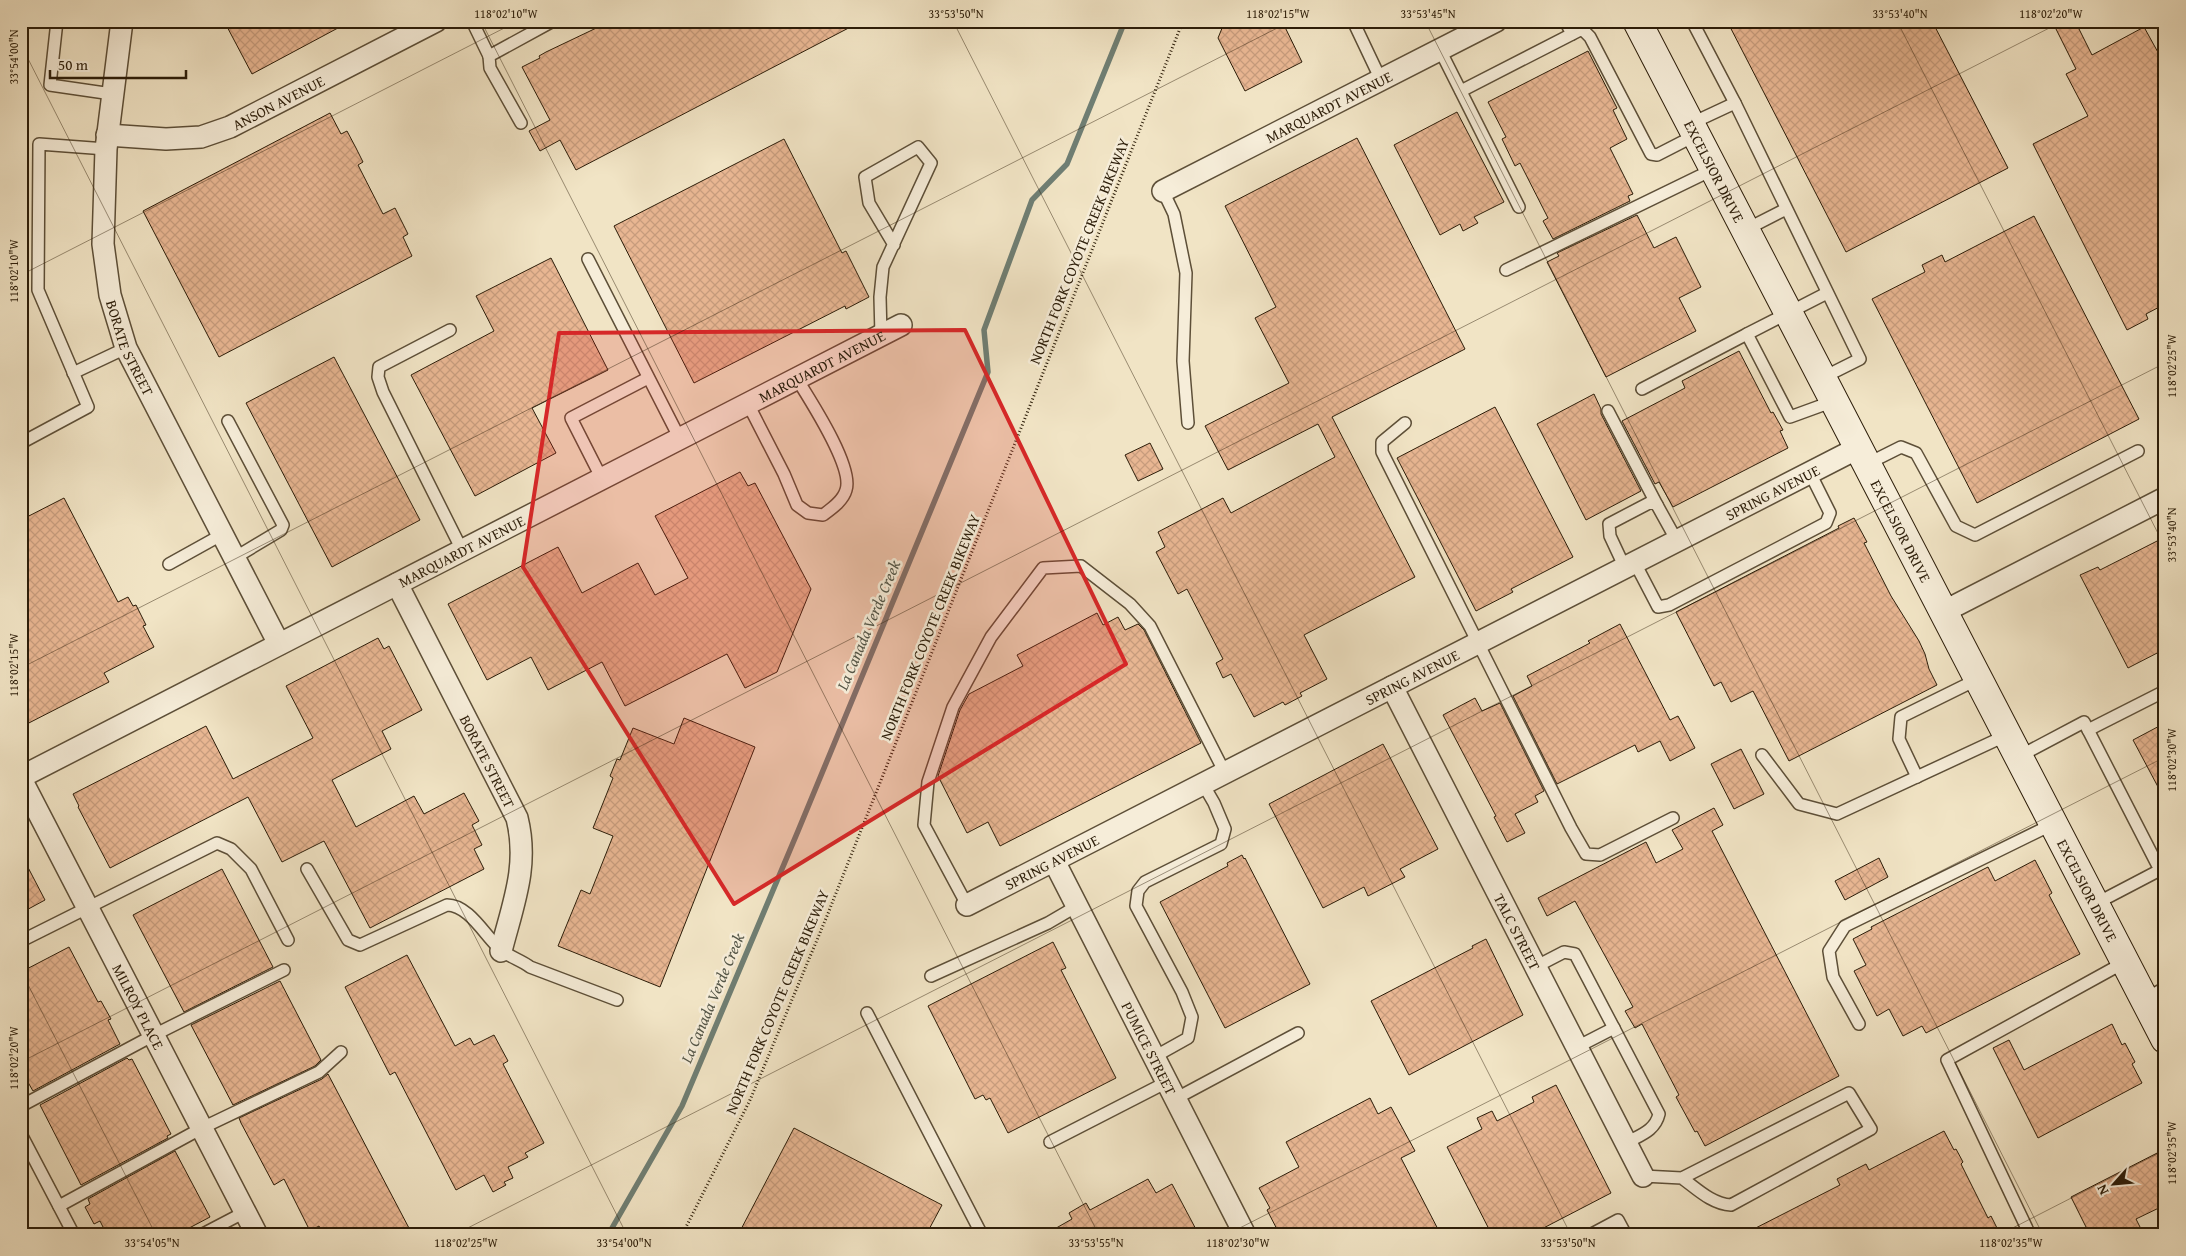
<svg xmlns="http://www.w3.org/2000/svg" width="2186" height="1256" font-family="'Gentium Book Plus',serif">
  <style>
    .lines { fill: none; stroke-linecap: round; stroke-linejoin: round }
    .stream { stroke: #6f7e73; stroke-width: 5.5 }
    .building { fill: url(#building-cross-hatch); stroke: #2c1d09 }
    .lane-casing { stroke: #5d4f38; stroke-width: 14 }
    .street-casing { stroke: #5d4f38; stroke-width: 24 }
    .secondary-casing { stroke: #2c1d09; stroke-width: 30 }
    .path { stroke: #2c1d09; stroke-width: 3; stroke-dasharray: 1 2.5; stroke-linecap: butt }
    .lane { stroke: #f6edd9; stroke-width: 11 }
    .street { stroke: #f6edd9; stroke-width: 21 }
    .secondary { stroke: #f6edd9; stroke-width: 28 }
    .marked { fill: #d62828; fill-opacity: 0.2; stroke: #d62828; stroke-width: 4; stroke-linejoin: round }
    .ticks { fill: none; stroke: #2c1d09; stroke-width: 1; stroke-opacity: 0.45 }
    .labels { text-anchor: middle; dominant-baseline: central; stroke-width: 5; stroke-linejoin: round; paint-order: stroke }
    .street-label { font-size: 15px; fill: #2c1d09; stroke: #f6edd9 }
    .water-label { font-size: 16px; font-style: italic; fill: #535547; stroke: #f6edd9 }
    .neatline { fill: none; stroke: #2c1d09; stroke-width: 2 }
    .ticks-label { font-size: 12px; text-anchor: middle; fill: #2c1d09 }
  </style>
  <defs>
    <pattern id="building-cross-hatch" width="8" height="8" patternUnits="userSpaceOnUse" patternTransform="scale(1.25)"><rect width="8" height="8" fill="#e8b692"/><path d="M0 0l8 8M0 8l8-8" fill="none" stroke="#c79c7d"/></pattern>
  </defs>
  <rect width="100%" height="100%" fill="#f1e4c5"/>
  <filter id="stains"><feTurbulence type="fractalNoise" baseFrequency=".004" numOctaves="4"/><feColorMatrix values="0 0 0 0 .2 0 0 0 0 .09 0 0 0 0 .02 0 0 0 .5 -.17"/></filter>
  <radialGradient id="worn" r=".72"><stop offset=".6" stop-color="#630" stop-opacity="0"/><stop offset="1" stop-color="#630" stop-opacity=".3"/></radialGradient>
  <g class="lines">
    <!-- stream -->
    <path class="stream" d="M608 1235 682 1106 798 831 988 372 984 330 1032 200 1067 164 1125 21"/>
  </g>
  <!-- building -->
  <g class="building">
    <path d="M224 21H351L252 74Z"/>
    <path d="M611 21H862L576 170 560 140 540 151 529 131 550 120 522 67 540 58 539 56 546 52Z"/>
    <path d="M1225 21H1282L1302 62 1245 91 1218 38Z"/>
    <path d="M1727 21H1932L2008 168 1846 252Z"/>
    <path d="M2052 21H2075L2092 55 2144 27 2165 65V304L2146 314 2148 319 2127 330 2033 144 2088 116 2066 74 2076 69Z"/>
    <path d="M1588 51 1617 108 1613 110 1627 139 1610 148 1633 194 1628 196 1630 201 1553 239 1543 221 1548 218 1520 163 1515 166 1502 139 1506 137 1488 102Z"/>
    <path d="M1457 112 1504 202 1474 217 1478 223 1463 231 1460 224 1440 235 1394 145Z"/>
    <path d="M330 113 341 134 347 131 356 148 363 162 358 165 383 214 395 208 408 234 403 237 412 256 219 357 143 211Z"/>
    <path d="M1357 138 1465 349 1332 417 1415 577 1304 635 1327 679 1300 693 1302 696 1285 705 1283 702 1254 717 1231 674 1223 678 1216 663 1223 659 1187 589 1178 594 1156 552 1165 547 1158 532 1223 498 1231 513 1335 457 1318 424 1228 470 1205 426 1289 383 1255 318 1276 307 1225 206Z"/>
    <path d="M784 139 842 253 846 251 869 297 846 309 845 306 694 383 614 226Z"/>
    <path d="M1637 215 1654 248 1676 237 1701 287 1679 298 1696 331 1606 377 1547 262 1559 256 1557 253Z"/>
    <path d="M2034 216 2139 419 1977 503 1872 299 1925 272 1922 265 1942 255 1945 262Z"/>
    <path d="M551 258 608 370 532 408 556 453 475 496 411 375 494 331 476 296Z"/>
    <path d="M1739 351 1771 413 1773 412 1783 430 1780 431 1788 448 1673 507 1659 482 1655 484 1622 421 1685 388 1682 381Z"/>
    <path d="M334 357 420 520 332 567 246 403Z"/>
    <path d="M1594 394 1601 409V414L1641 491 1586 520 1537 424Z"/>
    <path d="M1495 407 1573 557 1511 589 1513 592 1476 611 1397 458Z"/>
    <path d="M1150 443 1163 469 1138 481 1125 455Z"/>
    <path d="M740 472 748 486 755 483 811 589 777 672 745 688 727 654 625 706 602 662 548 690 531 657 487 680 448 604 558 547 582 593 638 563 655 595 688 578 655 516Z"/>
    <path d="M64 498 118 602 128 597 133 606 136 605 146 625 143 626 154 647 104 673 109 682 21 727V520Z"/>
    <path d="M1854 518 1867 542 1864 543 1891 596 1919 641 1925 654 1929 669 1937 685 1789 761 1753 691 1731 702 1721 682 1714 686 1676 612 1839 528 1838 526Z"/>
    <path d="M2165 537V649L2128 668 2080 575 2098 567 2100 570Z"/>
    <path d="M1097 613 1103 625 1118 617 1125 630 1138 624 1144 630 1201 743 1000 846 988 822 967 833 938 776 960 710 969 694 1023 666 1017 655Z"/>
    <path d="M1620 624 1670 720 1678 716 1695 748 1670 761 1660 741 1638 752 1635 745 1557 784 1513 696 1532 686 1527 676 1590 643 1588 641Z"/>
    <path d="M378 638 384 649 389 646 422 710 382 731 391 749 332 780 356 827 414 796 424 814 464 793 479 821 472 825 482 845 474 849 484 869 370 928 324 841 282 862 248 797 110 868 78 807 79 806 73 794 206 726 233 779 280 755 313 738 286 686Z"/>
    <path d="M1475 698 1482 711 1500 703 1544 791 1535 796 1538 802 1515 814 1525 833 1507 842 1494 817 1496 816 1443 715Z"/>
    <path d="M684 718 755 747 660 987 558 946 581 890 590 894 613 836 593 828 613 778 610 776 617 759 620 760 633 728 674 744Z"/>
    <path d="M2165 723V800L2133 740Z"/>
    <path d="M1383 744 1438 849 1400 869 1405 877 1368 896 1364 887 1323 908 1269 804Z"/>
    <path d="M1741 749 1764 794 1734 809 1711 764Z"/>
    <path d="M1714 808 1723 825 1712 831 1839 1076 1705 1146 1697 1131 1695 1132 1676 1097 1679 1095 1642 1024 1635 1028 1625 1011 1633 1007 1575 901 1547 916 1538 898 1646 842 1656 863 1683 849 1672 830Z"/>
    <path d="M21 854 45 900 21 913Z"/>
    <path d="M1242 855 1244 859 1245 858 1310 984 1225 1028 1160 902 1228 866 1227 863Z"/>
    <path d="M1879 858 1888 877 1845 900 1835 881Z"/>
    <path d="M2035 860 2052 893 2049 895 2080 954 1926 1033 1922 1026 1903 1036 1889 1009 1877 1016 1854 971 1866 965 1853 939 1872 929 1871 927 1984 869 1988 867 1995 881Z"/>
    <path d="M222 869 273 967 184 1012 133 915Z"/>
    <path d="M1486 939 1523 1015 1409 1075 1371 1001 1473 948 1472 946Z"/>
    <path d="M1053 942 1066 968 1061 970 1116 1078 1008 1133 990 1098 986 1100 983 1095 975 1099 928 1006Z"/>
    <path d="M69 947 98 1002 101 1001 111 1019 108 1020 120 1044 33 1091 21 1070V972Z"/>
    <path d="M407 955 455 1046 470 1038 474 1045 494 1035 508 1061 503 1064 544 1143 525 1153 528 1157 508 1167 513 1178 504 1182 506 1185 493 1192 484 1175 456 1190 395 1072 390 1075 345 987Z"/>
    <path d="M280 981 321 1060 315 1066 233 1105 191 1025Z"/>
    <path d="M2112 1024 2122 1045 2125 1043 2135 1062 2132 1064 2142 1083 2038 1138 1993 1048 2009 1040 2024 1070Z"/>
    <path d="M127 1058 129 1060 132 1059 171 1134 167 1136 168 1138 81 1185 40 1105Z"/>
    <path d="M328 1074 410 1230 401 1235H323L319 1226 310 1231 284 1179 274 1185 241 1123 239 1118 322 1079Z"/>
    <path d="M1556 1085 1611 1193 1530 1235H1492L1447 1147 1482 1129 1477 1118 1492 1111 1497 1121 1534 1102 1532 1097Z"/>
    <path d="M1370 1098 1378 1114 1391 1107 1415 1151 1401 1158 1441 1235H1280L1267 1210 1270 1208 1259 1188 1299 1167 1286 1142Z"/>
    <path d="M794 1128 942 1205 926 1235H738Z"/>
    <path d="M1944 1131 1954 1150 1956 1149 1963 1162 1961 1164 1988 1218 1991 1216 1998 1230 1996 1231 1998 1235H1742L1840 1185 1837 1179 1866 1164 1869 1170Z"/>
    <path d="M2165 1149V1205L2136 1219 2144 1235H2090L2071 1197Z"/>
    <path d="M175 1151 210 1217 176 1235H107L100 1221 94 1224 85 1207 90 1204 88 1199Z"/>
    <path d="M1148 1179 1156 1193 1172 1184 1199 1235H1044L1072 1219 1069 1213 1086 1203 1090 1210Z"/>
  </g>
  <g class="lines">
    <!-- lane casing -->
    <g class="lane-casing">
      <g id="lane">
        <path d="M57 21 50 85 112 94"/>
        <path d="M472 21 489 56"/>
        <path d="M1353 21 1381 80"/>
        <path d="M1565 21 1572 34"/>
        <path d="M1692 21 1735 103 1860 359 1822 378"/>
        <path d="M1440 50 1519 207"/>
        <path d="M1461 91 1580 30 1584 31 1590 37 1651 154 1657 155 1696 135"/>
        <path d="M521 123 490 68 489 56 553 21"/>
        <path d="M1690 124 1735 103"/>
        <path d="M1163 191 1174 214 1186 273 1183 361 1188 423"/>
        <path d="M1745 230 1786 209"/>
        <path d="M588 259 680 439"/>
        <path d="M1506 270 1714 169"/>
        <path d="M1827 293 1747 334 1790 417 1834 401"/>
        <path d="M450 330 379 367 378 377 383 392 462 550"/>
        <path d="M881 336 880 297 883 267 931 163 918 147 865 177 869 203 894 245"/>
        <path d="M73 373 126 348"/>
        <path d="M1642 389 1747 334"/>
        <path d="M748 404 784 474 797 505 808 513 823 515C831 509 843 501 846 490 854 467 810 400 797 379"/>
        <path d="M1608 411 1657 505"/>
        <path d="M228 421 283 525 281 530 236 557"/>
        <path d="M1405 423 1382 442V452L1571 828 1586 854 1600 855 1673 818"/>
        <path d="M21 443 88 407 38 290 39 144 106 149"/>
        <path d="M1867 464 1901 447 1916 453 1956 526 1975 535 2138 451"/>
        <path d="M602 479 571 418 648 378"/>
        <path d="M1635 563 1658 607 1669 605 1826 523 1830 513 1810 473"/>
        <path d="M169 564 223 534"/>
        <path d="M1625 568 1610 536 1609 524 1651 502 1657 505 1677 541"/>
        <path d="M2088 730 2165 691"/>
        <path d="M1762 755 1799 804 1837 814 2007 735"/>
        <path d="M2018 757 2084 722 2160 870 2095 904"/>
        <path d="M1917 777 1899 739 1901 717 1978 679"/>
        <path d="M307 869 348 940 360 945 447 905C469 905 485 936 500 949 509 957 521 960 530 967L617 1000"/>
        <path d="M967 905 924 825 928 782 953 707 991 637 1043 568 1081 566 1130 604 1150 626 1225 773"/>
        <path d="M21 941 217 843 231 849 251 869 288 940"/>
        <path d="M1535 967 1564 952 1575 954 1659 1114C1655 1131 1640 1135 1626 1143"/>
        <path d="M931 976 1048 923 1077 906"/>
        <path d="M2144 999 2165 988"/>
        <path d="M867 1013 982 1235"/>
        <path d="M1859 1024 1833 977 1829 951 1845 926 2053 824"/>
        <path d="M1577 1047 1614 1028"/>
        <path d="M1154 1057 1188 1038 1192 1017 1182 992 1136 906 1138 891 1145 882 1221 844 1225 829 1214 803 1203 784"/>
        <path d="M1175 1099 1298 1033"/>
        <path d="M21 1106 154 1035 284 970"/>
        <path d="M21 1134 74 1235"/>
        <path d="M1050 1142 1167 1082"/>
        <path d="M1643 1176 1682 1178 1849 1093 1871 1129 1731 1205C1712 1204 1697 1189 1682 1178"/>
        <path d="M59 1206 202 1128 319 1072 341 1052"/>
        <path d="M201 1235 245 1212"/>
        <path d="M1590 1235 1618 1220 1626 1235"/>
        <path d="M2030 1235 1947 1060 2125 962"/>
      </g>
    </g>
    <!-- street casing -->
    <g class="street-casing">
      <g id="street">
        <path id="s1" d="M122 21 106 149 103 244 110 295 126 348 279 644"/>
        <path id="s2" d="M107 135 166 139 201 137 230 127 436 21"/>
        <path id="s3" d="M1163 191 1496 21"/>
        <path id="s4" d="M397 584 517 818C529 866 513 904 501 951"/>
        <path d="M1943 612 2165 498"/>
        <path id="s5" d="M1392 687 1643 1176"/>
        <path id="s6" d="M21 777 901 325"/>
        <path id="s7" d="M21 779 257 1235"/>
        <path id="s8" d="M1054 861 1245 1235"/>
        <path id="s9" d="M967 905 1858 448"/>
      </g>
    </g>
    <!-- secondary casing -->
    <g class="secondary-casing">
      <g id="secondary">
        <path id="s10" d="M1637 21 2165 1039"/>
      </g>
    </g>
    <!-- path -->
    <path class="path" d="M682 1235 750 1100 827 916 1183 21"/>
    <!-- lane -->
    <use href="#lane" class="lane"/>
    <!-- street -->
    <use href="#street" class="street"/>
    <!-- secondary -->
    <use href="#secondary" class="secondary"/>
  </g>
  <!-- marked area -->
  <path class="marked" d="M965 330 1126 664 734 904 523 567 559 333Z"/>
  <!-- ticks -->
  <path class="ticks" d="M481 21 1099 1235M953 21 1571 1235M1425 21 2043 1235M1897 21 2165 547M21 45 627 1235M21 275 518 21M21 668 1291 21M21 971 156 1235M21 1062 2063 21M454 1235 2165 363M1226 1235 2165 757M1999 1235 2165 1150"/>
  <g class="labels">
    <!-- street labels -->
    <g class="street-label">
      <text stroke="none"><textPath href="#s2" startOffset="179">ANSON AVENUE</textPath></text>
      <text stroke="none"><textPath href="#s3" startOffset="186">MARQUARDT AVENUE</textPath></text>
      <text stroke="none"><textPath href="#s10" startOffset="169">EXCELSIOR DRIVE</textPath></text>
      <text transform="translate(1079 251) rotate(-68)">NORTH FORK COYOTE CREEK BIKEWAY</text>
      <text stroke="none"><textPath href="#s1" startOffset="332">BORATE STREET</textPath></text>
      <text stroke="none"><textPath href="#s6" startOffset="900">MARQUARDT AVENUE</textPath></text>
      <text stroke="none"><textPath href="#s9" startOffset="905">SPRING AVENUE</textPath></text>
      <text stroke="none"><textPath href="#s10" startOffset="574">EXCELSIOR DRIVE</textPath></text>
      <text stroke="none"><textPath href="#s6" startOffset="495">MARQUARDT AVENUE</textPath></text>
      <text transform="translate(930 627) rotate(-68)">NORTH FORK COYOTE CREEK BIKEWAY</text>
      <text stroke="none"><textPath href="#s9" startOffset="500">SPRING AVENUE</textPath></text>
      <text stroke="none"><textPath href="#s4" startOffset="199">BORATE STREET</textPath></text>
      <text stroke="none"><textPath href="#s9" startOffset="95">SPRING AVENUE</textPath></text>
      <text stroke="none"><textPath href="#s10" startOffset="979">EXCELSIOR DRIVE</textPath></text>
      <text stroke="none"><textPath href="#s5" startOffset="275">TALC STREET</textPath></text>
      <text transform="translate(777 1002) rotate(-67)">NORTH FORK COYOTE CREEK BIKEWAY</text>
      <text stroke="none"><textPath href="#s7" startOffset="256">MILROY PLACE</textPath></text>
      <text stroke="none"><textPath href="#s8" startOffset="210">PUMICE STREET</textPath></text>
    </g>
    <!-- water labels -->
    <g class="water-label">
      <text transform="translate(868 625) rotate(-67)">La Canada Verde Creek</text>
      <text transform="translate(712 998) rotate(-67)">La Canada Verde Creek</text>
    </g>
  </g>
  <!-- margin -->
  <rect width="2186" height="1256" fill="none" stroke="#f1e4c5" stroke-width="55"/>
  <!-- north arrow -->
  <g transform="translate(2114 1184) rotate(243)" stroke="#f6edd9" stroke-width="4" paint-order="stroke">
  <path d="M0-4L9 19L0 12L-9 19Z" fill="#2c1d09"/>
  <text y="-8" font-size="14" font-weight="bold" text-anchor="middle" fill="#2c1d09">N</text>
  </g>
  <!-- scale -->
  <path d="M50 70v8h136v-8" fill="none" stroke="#2c1d09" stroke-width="2.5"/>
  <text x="58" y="70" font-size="15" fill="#2c1d09" stroke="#f6edd9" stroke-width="4" paint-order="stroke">50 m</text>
  <rect x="28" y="28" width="2130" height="1200" class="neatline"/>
  <g class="ticks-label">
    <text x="506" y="18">118°02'10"W</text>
    <text x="956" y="18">33°53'50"N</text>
    <text x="1278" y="18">118°02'15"W</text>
    <text x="1428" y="18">33°53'45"N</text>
    <text x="1900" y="18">33°53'40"N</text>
    <text x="2051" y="18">118°02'20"W</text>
    <text transform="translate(14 57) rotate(-90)" y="4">33°54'00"N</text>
    <text transform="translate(14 271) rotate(-90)" y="4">118°02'10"W</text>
    <text transform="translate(2172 366) rotate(-90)" y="4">118°02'25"W</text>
    <text transform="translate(2172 535) rotate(-90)" y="4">33°53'40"N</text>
    <text transform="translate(14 665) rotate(-90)" y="4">118°02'15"W</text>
    <text transform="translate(2172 760) rotate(-90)" y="4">118°02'30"W</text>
    <text transform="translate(14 1058) rotate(-90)" y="4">118°02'20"W</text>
    <text transform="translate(2172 1153) rotate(-90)" y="4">118°02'35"W</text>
    <text x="152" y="1247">33°54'05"N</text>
    <text x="466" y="1247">118°02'25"W</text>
    <text x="624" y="1247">33°54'00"N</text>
    <text x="1096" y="1247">33°53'55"N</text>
    <text x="1238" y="1247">118°02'30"W</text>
    <text x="1568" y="1247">33°53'50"N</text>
    <text x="2011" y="1247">118°02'35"W</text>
  </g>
  <rect width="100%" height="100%" filter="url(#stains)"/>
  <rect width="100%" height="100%" fill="url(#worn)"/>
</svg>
